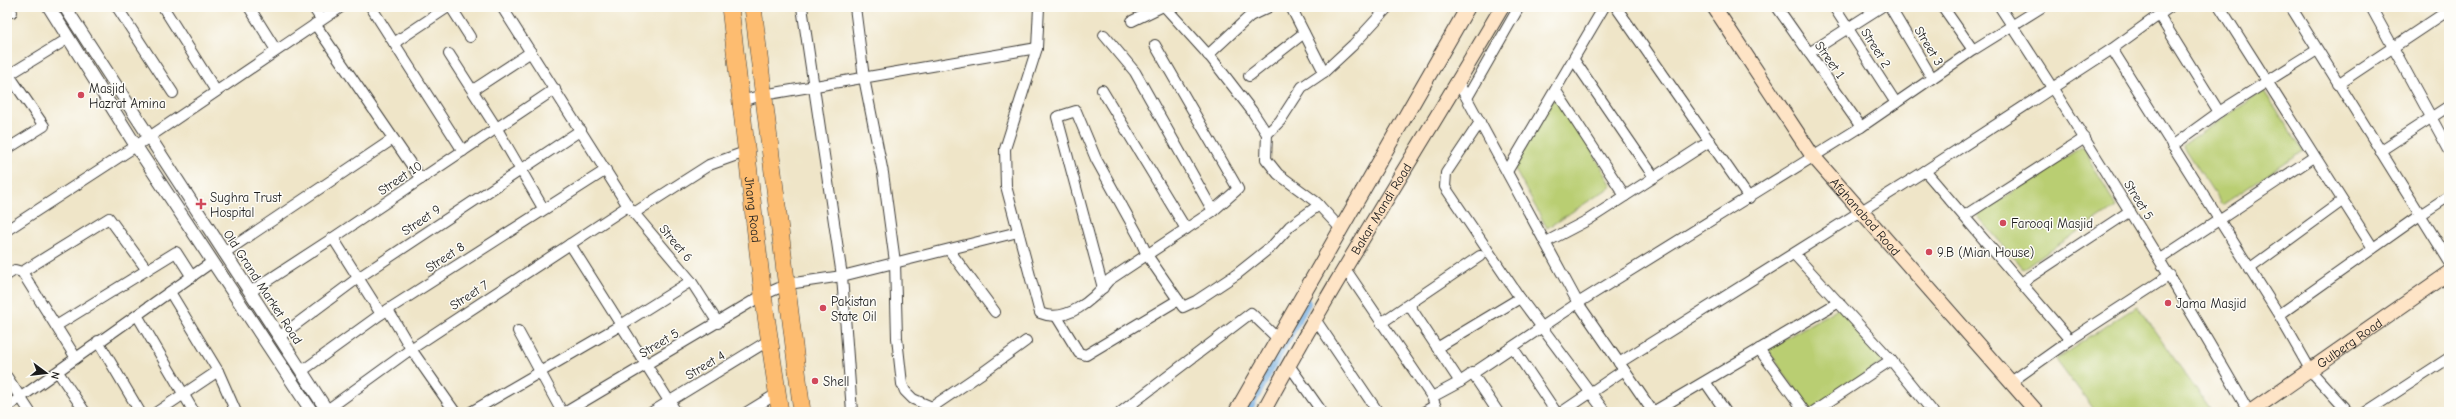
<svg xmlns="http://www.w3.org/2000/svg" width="2456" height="419" font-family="'Comic Neue',sans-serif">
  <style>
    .green { fill: #b9ce72; stroke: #6a7547 }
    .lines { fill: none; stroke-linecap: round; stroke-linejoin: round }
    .canal { stroke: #6faae0; stroke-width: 10 }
    .minor-casing { stroke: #3c3a36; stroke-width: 12 }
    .tertiary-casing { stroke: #3c3a36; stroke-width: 14 }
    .secondary-casing { stroke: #3c3a36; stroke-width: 16 }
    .trunk-casing { stroke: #3c3a36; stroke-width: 18 }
    .minor { stroke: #fff; stroke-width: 10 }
    .tertiary { stroke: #fff; stroke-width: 12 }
    .secondary { stroke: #fee4c6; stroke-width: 14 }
    .trunk { stroke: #fdbc70; stroke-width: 17 }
    .poi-dot { fill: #d1495b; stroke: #fdfcf7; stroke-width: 1.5 }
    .labels { text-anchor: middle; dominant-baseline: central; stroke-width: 3; stroke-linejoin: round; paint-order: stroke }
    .street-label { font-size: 13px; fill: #1c1c1c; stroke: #fdfcf7 }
    .poi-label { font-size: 13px; fill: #1c1c1c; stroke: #fdfcf7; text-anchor: start }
  </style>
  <rect width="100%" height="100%" fill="#fdfcf7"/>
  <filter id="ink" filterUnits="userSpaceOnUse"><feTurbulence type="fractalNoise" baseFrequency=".025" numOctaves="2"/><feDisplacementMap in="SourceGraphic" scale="8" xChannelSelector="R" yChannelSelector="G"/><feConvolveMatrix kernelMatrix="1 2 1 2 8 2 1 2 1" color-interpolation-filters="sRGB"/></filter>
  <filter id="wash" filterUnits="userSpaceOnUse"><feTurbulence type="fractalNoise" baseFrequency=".012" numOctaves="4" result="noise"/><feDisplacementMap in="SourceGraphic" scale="16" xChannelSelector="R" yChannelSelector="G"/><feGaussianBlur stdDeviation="0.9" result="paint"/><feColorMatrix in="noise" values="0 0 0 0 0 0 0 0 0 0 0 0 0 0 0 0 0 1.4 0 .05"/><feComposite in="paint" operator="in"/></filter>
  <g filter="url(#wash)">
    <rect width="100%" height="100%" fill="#efe5c8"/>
    <!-- green -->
    <g class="green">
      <path d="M1558 90 1612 186 1547 228 1513 166Z"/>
      <path d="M2264 91 2303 151 2222 205 2183 145Z"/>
      <path d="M2083 146 2116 207 2023 269 1977 215Z"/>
      <path d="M2137 306 2212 412H2096L2056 359Z"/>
      <path d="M1838 308 1884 361 1811 411 1767 349Z"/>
    </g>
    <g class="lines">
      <!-- canal -->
      <path class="canal" d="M1246 412 1306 303"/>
    </g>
  </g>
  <g filter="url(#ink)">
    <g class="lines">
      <!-- minor casing -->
      <g class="minor-casing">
        <g id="minor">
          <path d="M9 7 12 12"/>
          <path d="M117 7 173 93"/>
          <path d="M163 7 216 91"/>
          <path d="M249 7 276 50"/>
          <path d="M313 7 321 19"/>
          <path d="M371 7 463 151"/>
          <path d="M451 7 470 37"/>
          <path d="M502 7 628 206 691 281 718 323"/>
          <path d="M802 7 842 276 852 412"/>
          <path d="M855 7 864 78 883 173 895 262 897 338 902 384 905 391 913 399 932 407 982 373 1026 341"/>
          <path d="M1039 7 1037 48 1005 149 1006 186 1040 313C1066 324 1093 300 1109 280L1213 211 1238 189 1155 45"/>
          <path d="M1165 7 1212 59 1252 111 1267 134 1266 159 1278 174 1316 202 1341 229"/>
          <path d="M1291 7 1324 72"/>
          <path d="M1616 7 1749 198"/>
          <path d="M1777 7 1861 127"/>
          <path d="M1834 7 1896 103"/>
          <path d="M1890 7 1932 78"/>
          <path d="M1943 7 1973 50"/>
          <path d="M2000 7C2087 140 2170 274 2249 412"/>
          <path d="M2220 7 2373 248"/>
          <path d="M2291 7 2449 261"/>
          <path d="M2371 7 2449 150"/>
          <path d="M2159 15 2219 112"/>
          <path d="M1132 21 1161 7"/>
          <path d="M315 24 421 179"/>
          <path d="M1104 35 1135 72 1213 211"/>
          <path d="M394 43 448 7"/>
          <path d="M2112 49 2279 315 2311 371 2348 412"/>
          <path d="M1809 53 1881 7"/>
          <path d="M449 54 497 129 543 208"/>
          <path d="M1208 55 1250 16 1269 7"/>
          <path d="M1574 60 1654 177"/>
          <path d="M7 76 69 38"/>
          <path d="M1249 76 1304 33"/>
          <path d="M1458 82 1578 303 1653 412"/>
          <path d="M2338 84 2449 10"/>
          <path d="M473 90 531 52"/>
          <path d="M1102 90 1186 229"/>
          <path d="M1556 91 1625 196"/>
          <path d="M1467 98 1519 7"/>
          <path d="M741 101 763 95 1037 48"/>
          <path d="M1480 122 1446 173 1445 187 1520 298 1605 412"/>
          <path d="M1267 134 1280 121 1302 87 1324 72 1353 45 1388 7"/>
          <path d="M2172 146 2219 112 2317 50"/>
          <path d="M7 149 44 126 9 75"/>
          <path d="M2380 151 2449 106"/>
          <path d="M1508 170 1604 7"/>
          <path d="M1925 171 2070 340"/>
          <path d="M634 213 709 165 748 151"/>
          <path d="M1964 216 2085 138"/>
          <path d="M7 230 136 146 341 7"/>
          <path d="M1546 242 1588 220 1710 141"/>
          <path d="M570 244 676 412"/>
          <path d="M949 250 995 312"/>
          <path d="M224 253 393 139"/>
          <path d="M1794 254 1891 360 1933 412"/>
          <path d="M2160 259 2314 157"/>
          <path d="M1344 267 1432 397 1438 412"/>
          <path d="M2249 269 2342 201"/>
          <path d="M22 272 109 218 147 270"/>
          <path d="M7 275 15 270 22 272 76 358"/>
          <path d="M2021 283 2130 211"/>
          <path d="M1103 288 1057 117 1076 111 1096 159 1138 235 1147 255 1183 307 1196 301 1237 274 1272 246 1290 226 1319 205"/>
          <path d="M170 292 218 371"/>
          <path d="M250 292 333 238"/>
          <path d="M1409 305 1460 382"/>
          <path d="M388 310 411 349 455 412"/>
          <path d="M381 314 333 238 555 89"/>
          <path d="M137 315 194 412"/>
          <path d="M2279 315 2420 215 2449 196"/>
          <path d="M1057 317 1079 353 1086 355 1178 300"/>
          <path d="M1315 319 1378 412"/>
          <path d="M1381 323 1480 256"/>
          <path d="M56 326 176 252 192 277"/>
          <path d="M518 331 562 412"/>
          <path d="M279 337 358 278 581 130"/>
          <path d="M98 341 140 412"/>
          <path d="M1437 348 1520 298"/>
          <path d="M1513 348 1556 412"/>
          <path d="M1759 349 1805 412"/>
          <path d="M1619 363 1925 171 2112 49 2170 7"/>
          <path d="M1289 365 1322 412"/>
          <path d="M302 371 381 314 606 170"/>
          <path d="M58 372 85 412"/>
          <path d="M1472 373 1498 412"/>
          <path d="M7 377 30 412"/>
          <path d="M2011 382 2070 340 2170 275"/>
          <path d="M1706 383 1726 412"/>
          <path d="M1432 397 1460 382 1578 303 1861 127 1973 50 2042 7"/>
          <path d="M7 407 212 262"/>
          <path d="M327 410 411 349 628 206"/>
          <path d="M157 412 218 371 236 412"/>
          <path d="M471 412 621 325 691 281"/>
          <path d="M566 412 763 295 788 284 842 276 1018 232"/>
          <path d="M652 412 771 339"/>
          <path d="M747 412 778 393"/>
          <path d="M1121 412 1251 313 1278 339"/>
          <path d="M1424 412 1434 406"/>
          <path d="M1562 412 1624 370"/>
          <path d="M1653 412 1839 302"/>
          <path d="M1813 412 1891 360"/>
          <path d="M2366 412 2449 358"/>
        </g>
      </g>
      <!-- tertiary casing -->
      <g class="tertiary-casing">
        <g id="tertiary">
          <path d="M49 7 136 146 312 412"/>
          <path d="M65 7 328 412"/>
        </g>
      </g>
      <!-- secondary casing -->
      <g class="secondary-casing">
        <g id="secondary">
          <path id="s1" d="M1714 7 1812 155 2037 412"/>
          <path d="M1236 412 1468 7"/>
          <path id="s2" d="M1263 412C1337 274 1423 143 1502 7"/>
          <path id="s3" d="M2250 412 2449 273"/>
        </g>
      </g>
      <!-- trunk casing -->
      <g class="trunk-casing">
        <g id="trunk">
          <path id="s4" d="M730 7 763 295 780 412"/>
          <path d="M753 7 802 412"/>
        </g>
      </g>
      <!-- minor -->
      <use href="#minor" class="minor"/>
      <!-- tertiary -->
      <use href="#tertiary" class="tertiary"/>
      <!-- secondary -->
      <use href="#secondary" class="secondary"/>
      <!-- trunk -->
      <use href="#trunk" class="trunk"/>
    </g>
  </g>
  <!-- markers -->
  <g class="poi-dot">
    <circle cx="81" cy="95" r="4"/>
    <path d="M199 198h4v4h4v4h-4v4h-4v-4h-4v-4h4z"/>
    <circle cx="2003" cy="223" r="4"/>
    <circle cx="1929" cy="252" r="4"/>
    <circle cx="2168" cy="303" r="4"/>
    <circle cx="823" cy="308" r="4"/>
    <circle cx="815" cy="381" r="4"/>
  </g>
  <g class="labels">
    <!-- street labels -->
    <g class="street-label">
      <text transform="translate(1929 46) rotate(59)">Street 3</text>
      <text transform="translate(1876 48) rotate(58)">Street 2</text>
      <text transform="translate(1830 60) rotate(55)">Street 1</text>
      <text transform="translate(400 178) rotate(-34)">Street 10</text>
      <text transform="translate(2139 200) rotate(58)">Street 5</text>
      <text stroke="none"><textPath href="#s2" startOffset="235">Bakar Mandi Road</textPath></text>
      <text stroke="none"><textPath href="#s4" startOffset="204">Jhang Road</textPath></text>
      <text stroke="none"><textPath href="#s1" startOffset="259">Afghanabad Road</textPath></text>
      <text transform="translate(421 220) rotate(-34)">Street 9</text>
      <text transform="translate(676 243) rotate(50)">Street 6</text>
      <text transform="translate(445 257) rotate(-33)">Street 8</text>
      <text transform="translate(263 287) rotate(57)">Old Grand Market Road</text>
      <text transform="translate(469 295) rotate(-33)">Street 7</text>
      <text transform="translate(659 343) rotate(-31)">Street 5</text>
      <text stroke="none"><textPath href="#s3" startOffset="121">Gulberg Road</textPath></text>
      <text transform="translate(705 365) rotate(-31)">Street 4</text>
    </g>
    <!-- poi labels -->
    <g class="poi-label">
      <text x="89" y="88">Masjid<tspan x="89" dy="15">Hazrat Amina</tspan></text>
      <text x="210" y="197">Sughra Trust<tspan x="210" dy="15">Hospital</tspan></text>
      <text x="2011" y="223">Farooqi Masjid</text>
      <text x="1937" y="252">9.B (Mian House)</text>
      <text x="831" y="301">Pakistan<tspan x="831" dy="15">State Oil</tspan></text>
      <text x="2176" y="303">Jama Masjid</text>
      <text x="823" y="381">Shell</text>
    </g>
  </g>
  <!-- margin -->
  <rect width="2456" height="419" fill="none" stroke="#fdfcf7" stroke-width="24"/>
  <!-- north arrow -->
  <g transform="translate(46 373) rotate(105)" stroke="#fdfcf7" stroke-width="3" paint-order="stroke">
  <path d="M0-3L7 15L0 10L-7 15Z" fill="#1c1c1c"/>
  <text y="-6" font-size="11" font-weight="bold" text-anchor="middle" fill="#1c1c1c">N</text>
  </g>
</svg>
